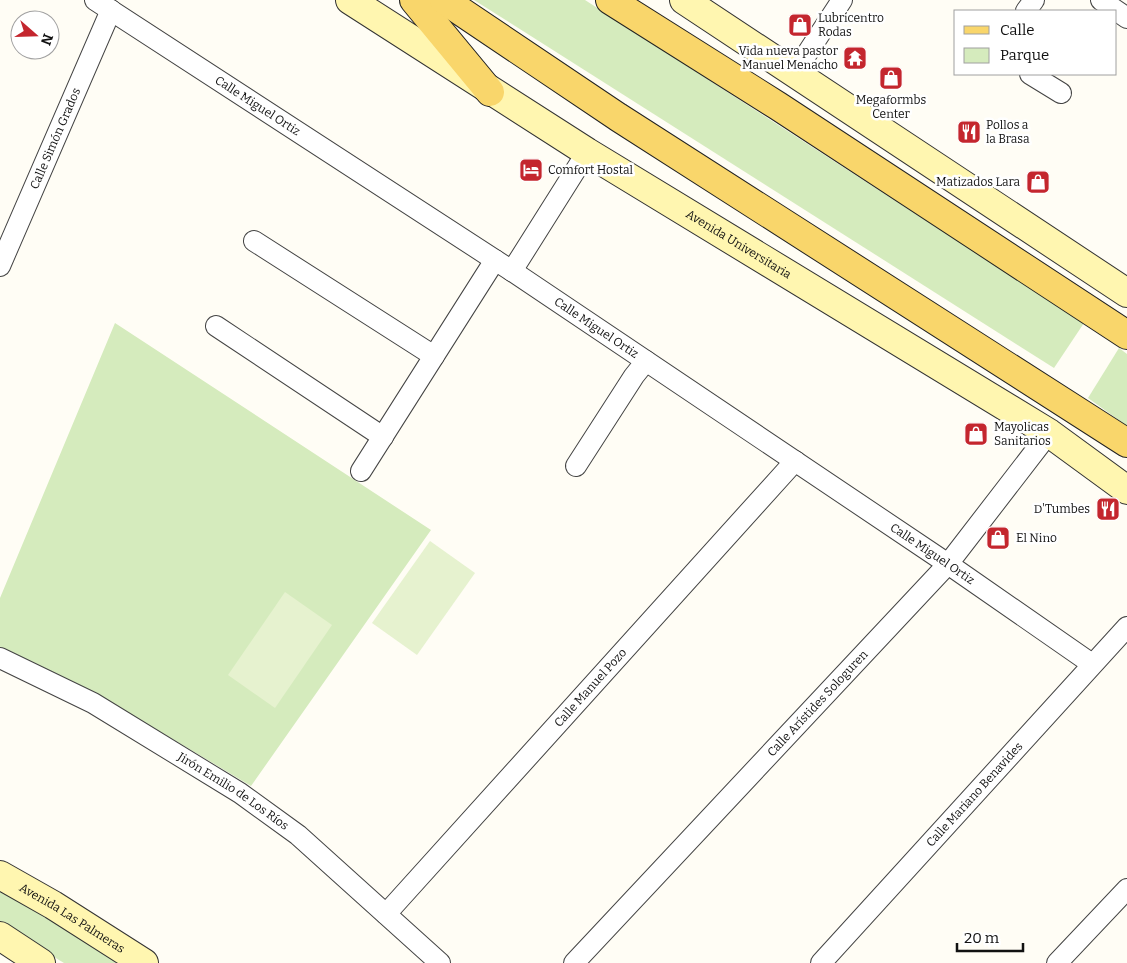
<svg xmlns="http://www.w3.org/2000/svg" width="1127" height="963" font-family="Bitter,serif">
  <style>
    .green { fill: #d5ebbd }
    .pitch { fill: #e6f2cf }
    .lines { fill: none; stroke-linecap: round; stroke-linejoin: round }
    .street-casing { stroke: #444; stroke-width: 22 }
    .secondary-casing { stroke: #333; stroke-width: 30 }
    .primary-casing { stroke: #222; stroke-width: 30 }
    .street { stroke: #fff; stroke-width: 20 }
    .secondary { stroke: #fff6b0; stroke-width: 28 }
    .primary { stroke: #f9d66b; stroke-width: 28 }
    .labels { text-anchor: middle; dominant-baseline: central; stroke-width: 5; stroke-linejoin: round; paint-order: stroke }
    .poi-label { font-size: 12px; fill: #111; stroke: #fff; text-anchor: start }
    .street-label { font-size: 12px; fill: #111; stroke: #fff }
  </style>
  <rect width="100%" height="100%" fill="#fffdf5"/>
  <!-- green -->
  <g class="green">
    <path d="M474 0H585L1084 323 1054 368Z"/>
    <path d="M115 323 431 530 251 786C169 737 87 686 0 647V598Z"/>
    <path d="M1119 348 1127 354V426L1088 398Z"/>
    <path d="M0 891 79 935 120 963H64L0 924Z"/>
  </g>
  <!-- pitch -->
  <g class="pitch">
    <path d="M430 541 475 573 417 655 372 623Z"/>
    <path d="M285 592 332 625 275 708 228 675Z"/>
  </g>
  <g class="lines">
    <!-- street casing -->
    <g class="street-casing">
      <g id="street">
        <path id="s1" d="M95 0 512 271 948 564 1092 664"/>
        <path d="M1101 0 1127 18"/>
        <path d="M1026 11 1034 0"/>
        <path d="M795 72 842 0"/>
        <path d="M1030 74 1061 93"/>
        <path d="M254 241 434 356"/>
        <path id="s2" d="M0 266 111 10"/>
        <path d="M512 271 587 152"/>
        <path d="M216 326 383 437"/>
        <path d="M576 466 634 376 646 361"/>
        <path d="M361 471 495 260"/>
        <path id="s3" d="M0 658 93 703 240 793 298 835 440 963"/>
        <path id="s4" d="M386 914 795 461"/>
        <path id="s5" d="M574 963 948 564 1049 433"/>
        <path id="s6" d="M821 963 1127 627"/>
        <path d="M1057 963 1127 889"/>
      </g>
    </g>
    <!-- secondary casing -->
    <g class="secondary-casing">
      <g id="secondary">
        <path id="s7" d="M350 0 587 152 1049 433 1127 490"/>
        <path d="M684 0 1127 293"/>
        <path id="s8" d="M0 875 53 905 144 963"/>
        <path d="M0 936 41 963"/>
      </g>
    </g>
    <!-- primary casing -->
    <g class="primary-casing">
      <g id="primary">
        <path d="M414 0 490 92"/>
        <path d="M444 0 618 117 1127 443"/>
        <path d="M610 0 778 106 1127 335"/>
      </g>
    </g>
    <!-- street -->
    <use href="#street" class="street"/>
    <!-- secondary -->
    <use href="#secondary" class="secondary"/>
    <!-- primary -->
    <use href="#primary" class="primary"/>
  </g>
  <!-- icons -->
  <defs>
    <g id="shop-square" transform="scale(1.25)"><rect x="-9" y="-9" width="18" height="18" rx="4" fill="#c4262e" stroke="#fff"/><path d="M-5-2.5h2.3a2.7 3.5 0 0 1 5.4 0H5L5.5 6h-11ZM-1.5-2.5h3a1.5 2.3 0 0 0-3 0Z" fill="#fff"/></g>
    <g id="temple-square" transform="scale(1.25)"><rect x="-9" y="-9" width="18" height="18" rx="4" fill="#c4262e" stroke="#fff"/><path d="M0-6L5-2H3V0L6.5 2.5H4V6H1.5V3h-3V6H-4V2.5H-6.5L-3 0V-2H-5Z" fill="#fff"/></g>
    <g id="restaurant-square" transform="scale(1.25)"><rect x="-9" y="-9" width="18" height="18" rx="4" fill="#c4262e" stroke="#fff"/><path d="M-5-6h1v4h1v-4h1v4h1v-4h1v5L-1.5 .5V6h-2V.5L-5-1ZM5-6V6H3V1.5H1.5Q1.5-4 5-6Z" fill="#fff"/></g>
    <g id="hotel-square" transform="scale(1.25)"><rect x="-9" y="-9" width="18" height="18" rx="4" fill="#c4262e" stroke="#fff"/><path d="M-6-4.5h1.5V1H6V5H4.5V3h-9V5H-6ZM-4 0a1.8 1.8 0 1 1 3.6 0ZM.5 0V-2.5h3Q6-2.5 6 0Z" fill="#fff"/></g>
  </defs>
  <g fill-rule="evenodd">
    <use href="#shop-square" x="800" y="25"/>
    <use href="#temple-square" x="855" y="58"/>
    <use href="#shop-square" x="891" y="78"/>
    <use href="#restaurant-square" x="969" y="132"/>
    <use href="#hotel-square" x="531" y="170"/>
    <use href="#shop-square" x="1038" y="182"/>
    <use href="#shop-square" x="976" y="434"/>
    <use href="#restaurant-square" x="1108" y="509"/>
    <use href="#shop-square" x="998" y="538"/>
  </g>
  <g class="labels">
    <!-- poi labels -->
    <g class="poi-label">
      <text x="818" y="18">Lubricentro<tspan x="818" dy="14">Rodas</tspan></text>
      <text x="838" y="51" text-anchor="end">Vida nueva pastor<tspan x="838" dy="14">Manuel Menacho</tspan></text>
      <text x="891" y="100" text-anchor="middle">Megaformbs<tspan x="891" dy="14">Center</tspan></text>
      <text x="986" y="125">Pollos a<tspan x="986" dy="14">la Brasa</tspan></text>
      <text x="548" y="170">Comfort Hostal</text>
      <text x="1020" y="182" text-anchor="end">Matizados Lara</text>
      <text x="994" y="427">Mayolicas<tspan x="994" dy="14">Sanitarios</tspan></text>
      <text x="1090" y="509" text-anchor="end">D'Tumbes</text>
      <text x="1016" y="538">El Nino</text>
    </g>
    <!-- street labels -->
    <g class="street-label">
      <text stroke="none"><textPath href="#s1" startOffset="194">Calle Miguel Ortiz</textPath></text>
      <text stroke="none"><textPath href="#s2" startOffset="139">Calle Simón Grados</textPath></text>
      <text stroke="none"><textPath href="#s7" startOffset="459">Avenida Universitaria</textPath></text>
      <text stroke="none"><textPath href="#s1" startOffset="599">Calle Miguel Ortiz</textPath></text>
      <text stroke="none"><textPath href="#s1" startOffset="1004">Calle Miguel Ortiz</textPath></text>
      <text stroke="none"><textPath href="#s4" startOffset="305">Calle Manuel Pozo</textPath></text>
      <text stroke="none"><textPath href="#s5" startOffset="356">Calle Arístides Sologuren</textPath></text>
      <text stroke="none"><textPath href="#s3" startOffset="269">Jirón Emilio de Los Ríos</textPath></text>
      <text stroke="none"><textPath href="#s6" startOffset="228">Calle Mariano Benavides</textPath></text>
      <text stroke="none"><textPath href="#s8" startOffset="84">Avenida Las Palmeras</textPath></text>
    </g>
  </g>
  <!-- legend -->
  <rect x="954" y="10" width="162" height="65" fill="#ffffff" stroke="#a0a0a0"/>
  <rect x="964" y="26" width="25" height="8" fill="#f9d66b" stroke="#a0a0a0"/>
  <text x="1000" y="35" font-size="15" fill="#111111">Calle</text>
  <rect x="964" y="48" width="25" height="15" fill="#d5ebbd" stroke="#a0a0a0"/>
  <text x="1000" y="60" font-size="15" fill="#111111">Parque</text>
  <!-- north arrow -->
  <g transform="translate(35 35) rotate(110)"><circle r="24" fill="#ffffff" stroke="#a0a0a0"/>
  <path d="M0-4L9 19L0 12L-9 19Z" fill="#c4262e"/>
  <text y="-8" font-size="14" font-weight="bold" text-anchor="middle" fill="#111111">N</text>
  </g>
  <!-- scale -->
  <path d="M957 943v8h66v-8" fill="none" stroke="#111111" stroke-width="2.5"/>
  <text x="964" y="943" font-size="15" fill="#111111" stroke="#ffffff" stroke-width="4" paint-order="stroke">20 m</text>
</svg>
